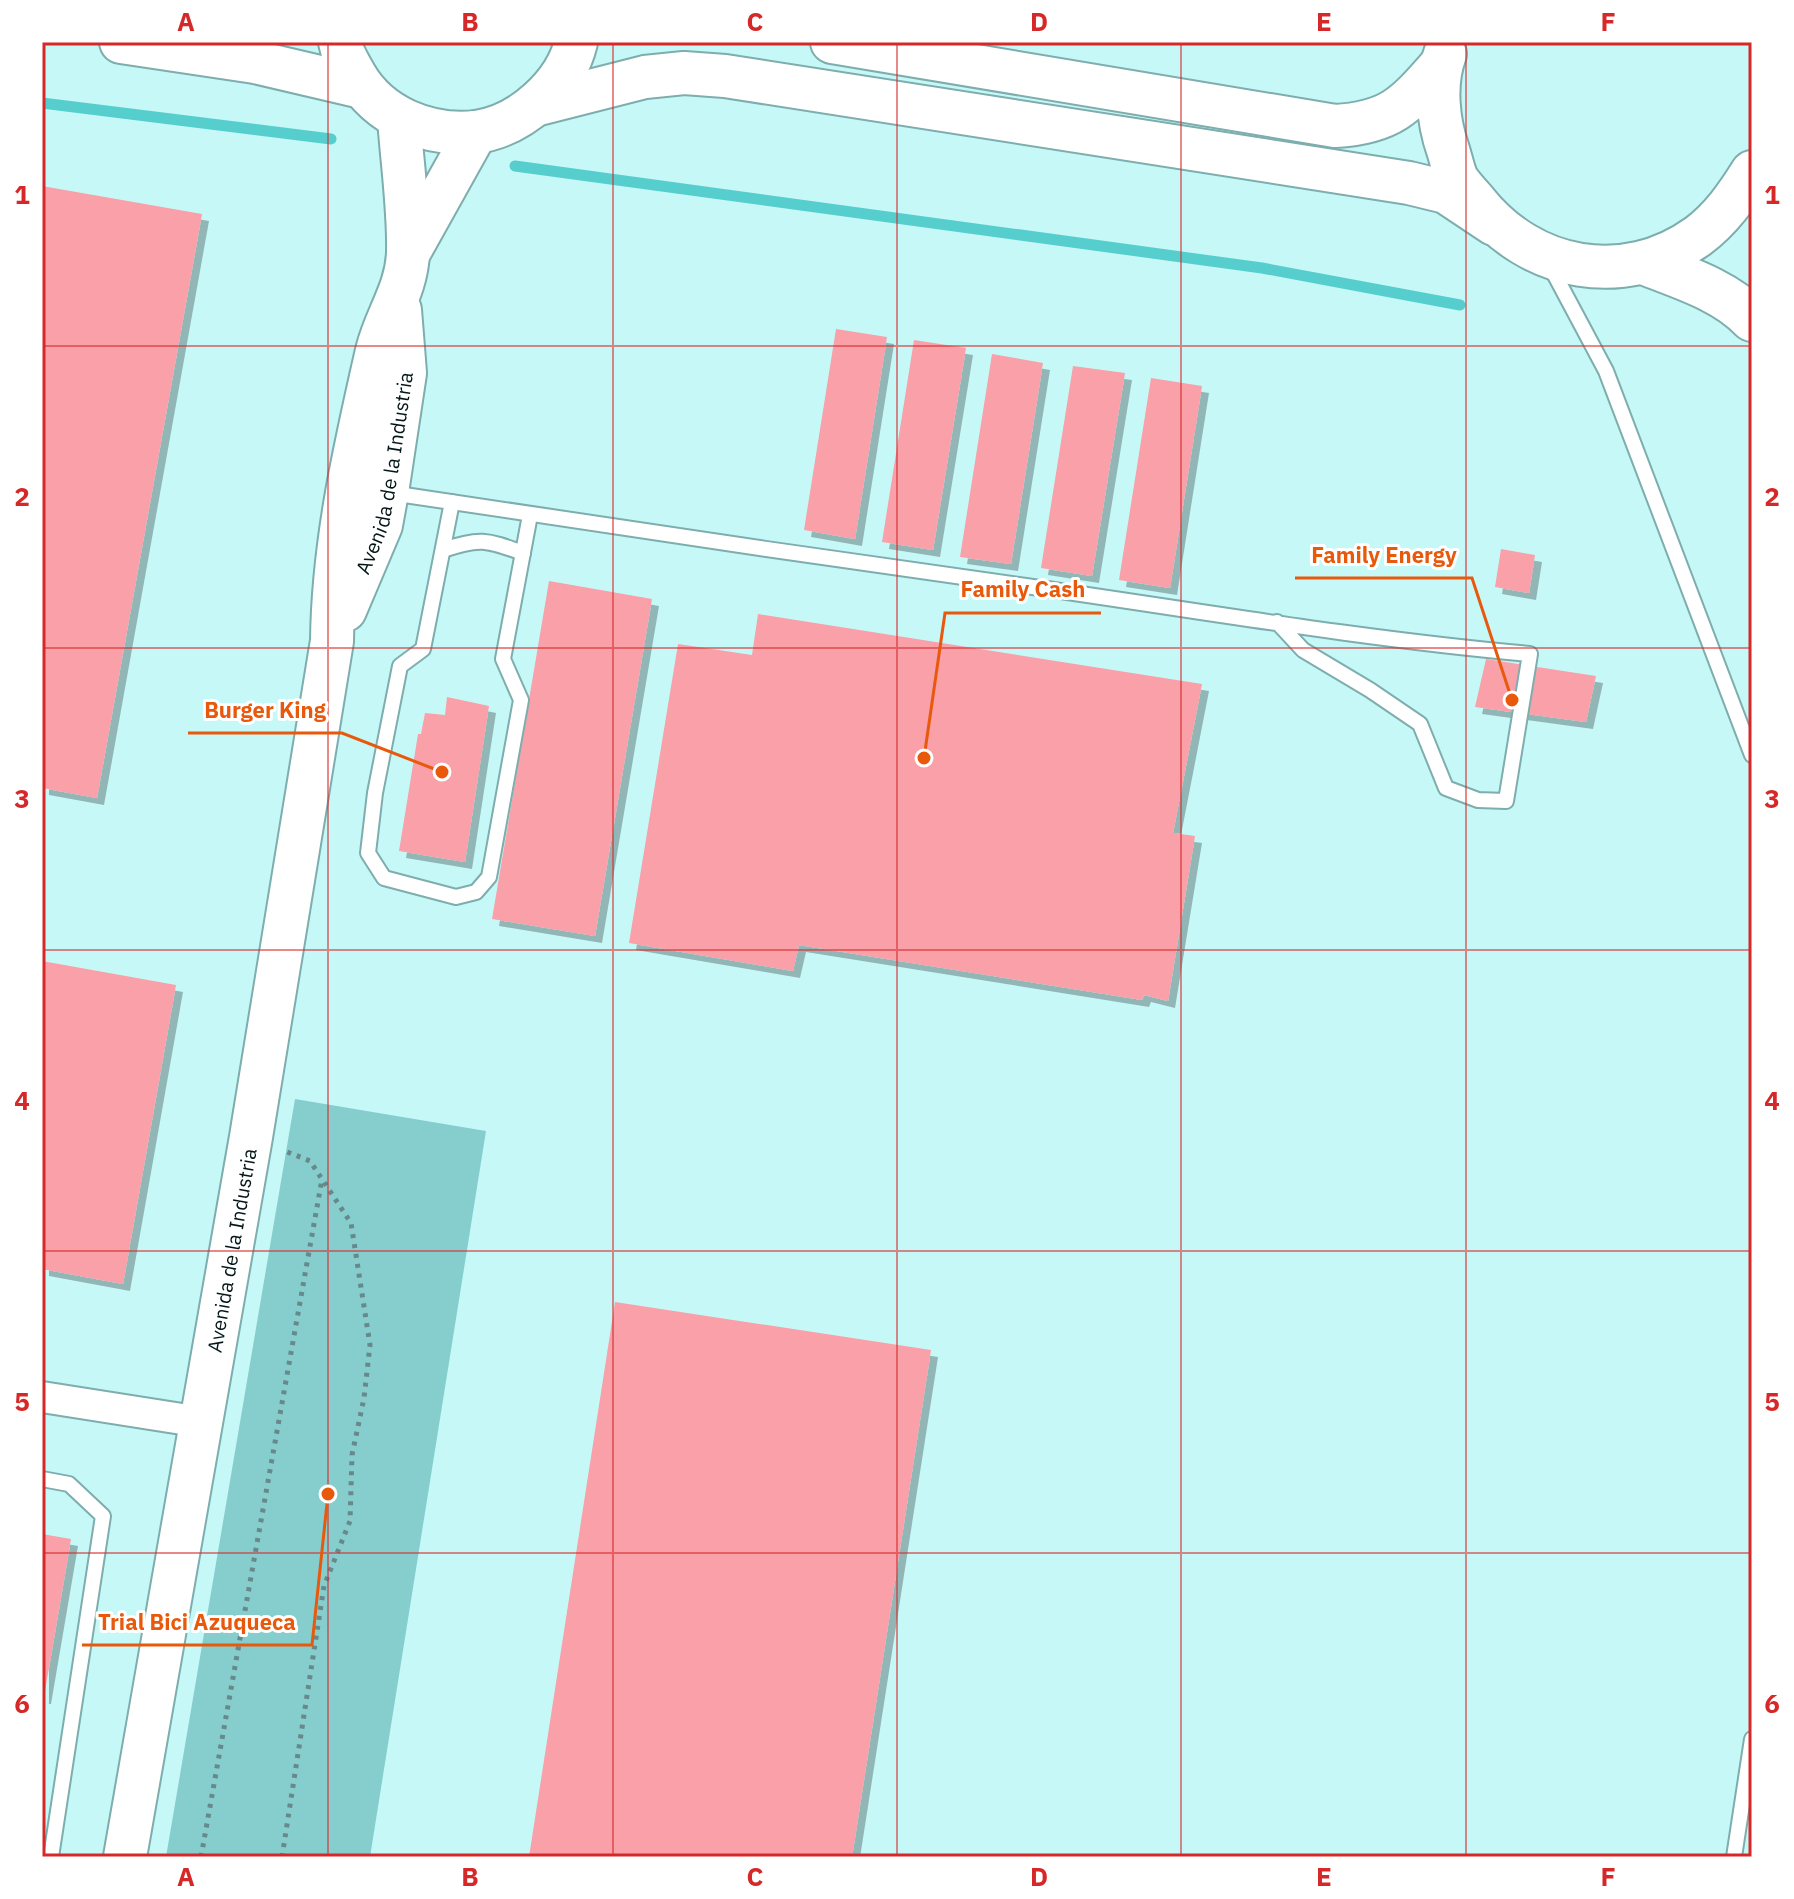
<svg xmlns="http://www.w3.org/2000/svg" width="1794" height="1899" font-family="'IBM Plex Sans',sans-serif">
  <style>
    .green { fill: #86cece }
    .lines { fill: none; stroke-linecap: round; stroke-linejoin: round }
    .stream { stroke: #57cece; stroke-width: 11 }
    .building { fill: #f9a0a9; filter: url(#shadow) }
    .lane-casing { stroke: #7eadad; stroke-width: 18 }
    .street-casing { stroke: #7eadad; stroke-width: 34 }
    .secondary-casing { stroke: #7eadad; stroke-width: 46 }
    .highway-casing { stroke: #7eadad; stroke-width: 48 }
    .path { stroke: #688989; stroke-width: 5; stroke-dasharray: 4 6; stroke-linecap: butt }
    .lane { stroke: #fff; stroke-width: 14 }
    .street { stroke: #fff; stroke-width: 30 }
    .secondary { stroke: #fff; stroke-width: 42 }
    .highway { stroke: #fff; stroke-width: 44 }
    .grid { fill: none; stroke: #d62828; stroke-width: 2; stroke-opacity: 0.55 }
    .labels { text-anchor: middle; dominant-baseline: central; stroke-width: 6; stroke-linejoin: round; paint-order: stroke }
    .street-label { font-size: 20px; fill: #041616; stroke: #fff }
    .leader { fill: none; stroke: #e8590c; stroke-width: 3 }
    .callout-dot { fill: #e8590c; stroke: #fff; stroke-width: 3 }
    .callout-label { font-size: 22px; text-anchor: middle; font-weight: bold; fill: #e8590c; stroke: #fff; stroke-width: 6; stroke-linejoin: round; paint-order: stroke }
    .neatline { fill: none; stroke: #d62828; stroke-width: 3 }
    .grid-label { font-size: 26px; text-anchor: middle; font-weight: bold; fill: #d62828 }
  </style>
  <defs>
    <filter id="shadow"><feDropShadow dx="7" dy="7" stdDeviation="0" flood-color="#0004"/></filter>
  </defs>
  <rect width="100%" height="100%" fill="#c7f8f8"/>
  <!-- green -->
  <path class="green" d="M295 1099 486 1131 370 1857H166Z"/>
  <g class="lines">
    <!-- stream -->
    <g class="stream">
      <path d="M42 103 331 139"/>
      <path d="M515 166 1262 268 1460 305"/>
    </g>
  </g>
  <!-- building -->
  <g class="building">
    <path d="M42 186 202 214 97 798 42 788Z"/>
    <path d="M836 329 887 337 855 539 804 530Z"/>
    <path d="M914 340 966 348 933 550 882 542Z"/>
    <path d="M992 354 1043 363 1011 564 960 557Z"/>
    <path d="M1073 366 1125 373 1092 576 1041 568Z"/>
    <path d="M1151 378 1202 386 1170 588 1119 580Z"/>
    <path d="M1501 549 1535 555 1529 593 1495 587Z"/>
    <path d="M549 581 652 599 595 936 492 919Z"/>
    <path d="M758 614 1202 684 1173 833 1195 836 1168 1001 1144 995 1142 1000 799 945 793 971 629 943 678 644 752 655Z"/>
    <path d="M1486 659 1596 676 1586 722 1475 707Z"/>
    <path d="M447 697 489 706 465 862 399 851 418 734H421L425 713 445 715Z"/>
    <path d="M42 961 176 985 123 1284 42 1269Z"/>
    <path d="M615 1302 931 1350 852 1857H529Z"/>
    <path d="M42 1534 71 1539 44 1697H42Z"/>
  </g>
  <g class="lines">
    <!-- lane casing -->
    <g class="lane-casing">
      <g id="lane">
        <path d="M1549 264 1606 371 1752 755"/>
        <path d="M391 493C603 526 814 556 1026 586 1194 610 1361 639 1530 654L1506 801 1478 800 1446 788 1420 724 1370 690 1303 650 1277 622"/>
        <path d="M452 502 423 649 400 666 375 793 368 853 384 878 456 897 476 892 489 877 521 700 503 659 530 515"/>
        <path d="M443 550C480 537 487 540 523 553"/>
        <path d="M42 1479 69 1484 103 1516 51 1857"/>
        <path d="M1734 1857 1752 1739"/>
      </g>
    </g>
    <!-- street casing -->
    <g class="street-casing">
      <path id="street" d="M42 1397 201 1422"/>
    </g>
    <!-- secondary casing -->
    <g class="secondary-casing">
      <g id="secondary">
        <path d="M121 42 255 62 362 87"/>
        <path d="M340 42C342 54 349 64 355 75 379 117 429 137 476 132 521 126 566 85 576 42"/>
        <path d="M832 42 1335 126C1391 123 1406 105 1441 65"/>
        <path d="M1445 54C1434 84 1438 121 1448 150 1451 159 1453 170 1457 179 1462 187 1470 195 1476 202 1531 271 1624 289 1698 236 1721 219 1737 196 1752 172"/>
        <path d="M535 105 645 77 684 73 725 76 1409 183 1446 192 1494 224"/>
        <path d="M408 254 476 132"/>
        <path id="s1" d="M345 610 381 525 387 492 405 373 400 310"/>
        <path id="s2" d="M125 1857 251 1137 332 641C333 543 355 447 377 351 385 317 407 290 408 252 409 208 402 162 399 118"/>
      </g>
    </g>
    <!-- highway casing -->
    <g class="highway-casing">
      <path id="highway" d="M1646 263C1681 277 1725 290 1752 319"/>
    </g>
    <!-- path -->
    <g class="path">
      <path d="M201 1857 322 1179"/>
      <path d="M282 1857 324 1586 350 1521 352 1455 364 1398 370 1345 351 1223 310 1161 285 1151"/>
    </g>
    <!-- lane -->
    <use href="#lane" class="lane"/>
    <!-- street -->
    <use href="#street" class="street"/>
    <!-- secondary -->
    <use href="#secondary" class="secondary"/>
    <!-- highway -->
    <use href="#highway" class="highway"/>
  </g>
  <!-- grid -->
  <path class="grid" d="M328 42V1857M613 42V1857M897 42V1857M1181 42V1857M1466 42V1857M42 346H1752M42 648H1752M42 950H1752M42 1251H1752M42 1553H1752"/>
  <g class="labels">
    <!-- street labels -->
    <g class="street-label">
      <text stroke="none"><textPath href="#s1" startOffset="144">Avenida de la Industria</textPath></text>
      <text stroke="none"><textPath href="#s2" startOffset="616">Avenida de la Industria</textPath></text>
    </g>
  </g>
  <!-- callouts -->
  <path class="leader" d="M1512 700L1472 578H1295M924 758L945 613H1101M442 772L342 733H188M328 1494L312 1645H82"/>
  <g class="callout-dot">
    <circle cx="1512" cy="700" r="8"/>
    <circle cx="924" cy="758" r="8"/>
    <circle cx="442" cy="772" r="8"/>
    <circle cx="328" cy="1494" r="8"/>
  </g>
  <g class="callout-label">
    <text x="1384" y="563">Family Energy</text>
    <text x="1023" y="597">Family Cash</text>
    <text x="265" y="718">Burger King</text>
    <text x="197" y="1630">Trial Bici Azuqueca</text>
  </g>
  <!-- border -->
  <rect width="1794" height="1899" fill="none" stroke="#ffffff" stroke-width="88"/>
  <rect x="44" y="44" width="1706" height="1811" class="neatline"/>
  <g class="grid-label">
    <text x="186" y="31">A</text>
    <text x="470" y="31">B</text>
    <text x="755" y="31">C</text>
    <text x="1039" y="31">D</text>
    <text x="1324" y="31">E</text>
    <text x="1608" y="31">F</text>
    <text x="22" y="204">1</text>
    <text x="1772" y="204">1</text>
    <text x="22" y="506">2</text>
    <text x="1772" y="506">2</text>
    <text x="22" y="808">3</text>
    <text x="1772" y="808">3</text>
    <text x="22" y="1110">4</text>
    <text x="1772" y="1110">4</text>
    <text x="22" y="1411">5</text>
    <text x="1772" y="1411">5</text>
    <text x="22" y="1713">6</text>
    <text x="1772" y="1713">6</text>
    <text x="186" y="1886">A</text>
    <text x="470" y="1886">B</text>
    <text x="755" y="1886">C</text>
    <text x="1039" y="1886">D</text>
    <text x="1324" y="1886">E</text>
    <text x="1608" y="1886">F</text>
  </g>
</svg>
